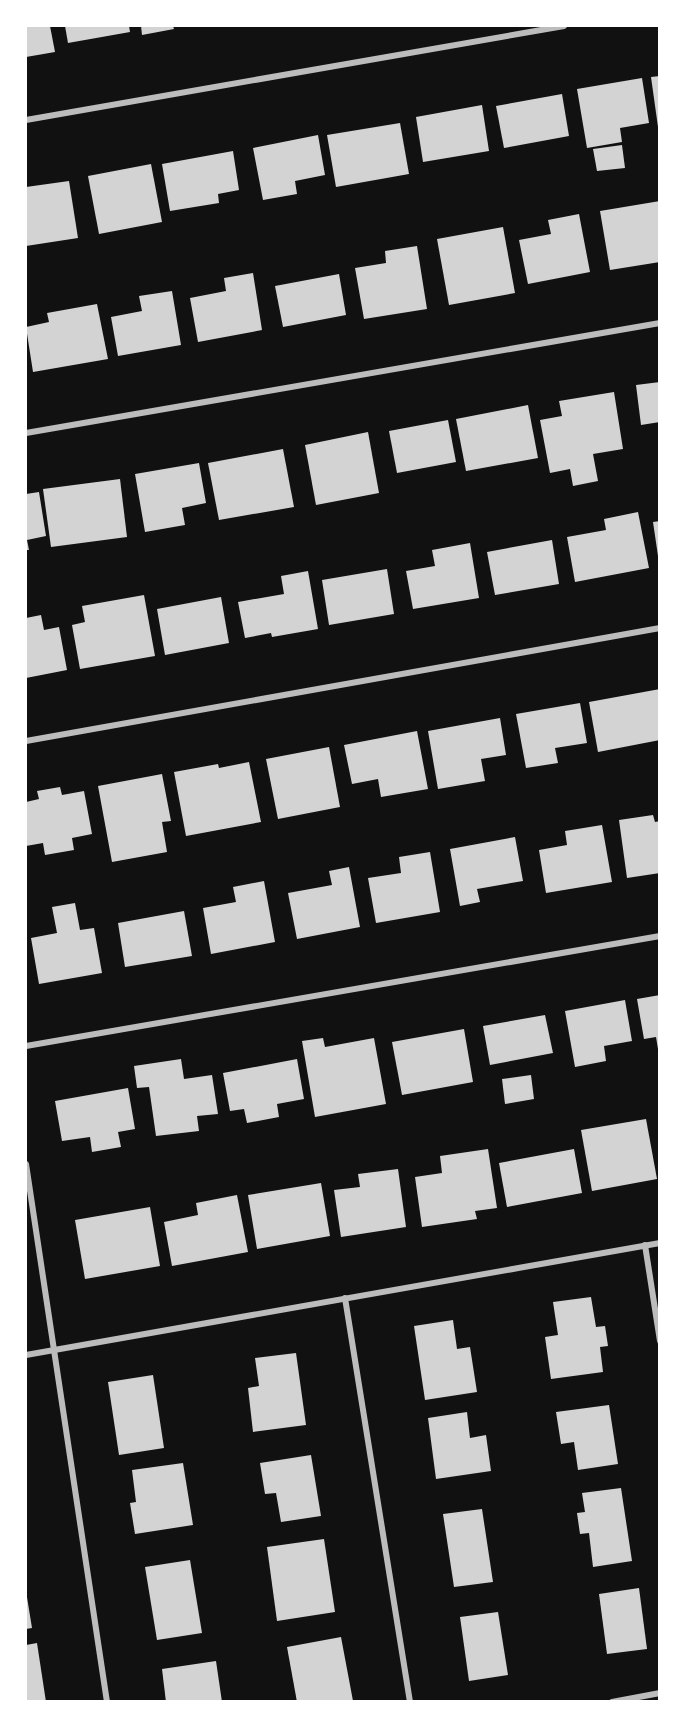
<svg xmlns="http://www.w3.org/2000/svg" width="685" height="1727" font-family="'IBM Plex Serif',serif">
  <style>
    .building { fill: #d3d3d3 }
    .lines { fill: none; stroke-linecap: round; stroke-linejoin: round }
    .minor { stroke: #bcbcbc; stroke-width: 6 }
  </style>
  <rect width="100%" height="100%" fill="#111"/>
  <!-- building -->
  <g class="building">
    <path d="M26 26H50L55 52 26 57Z"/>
    <path d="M65 26H129L130 32 68 43Z"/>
    <path d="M141 26H173L174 29 142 35Z"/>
    <path d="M660 76V127H658L651 77Z"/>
    <path d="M642 78 649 123 620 128 622 142 587 148 577 89Z"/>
    <path d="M562 94 569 136 504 148 496 106Z"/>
    <path d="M482 105 489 151 423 162 416 117Z"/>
    <path d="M400 123 409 174 336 187 327 135Z"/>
    <path d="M318 135 325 175 295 181 297 194 263 200 253 148Z"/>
    <path d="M622 145 625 168 597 171 593 149Z"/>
    <path d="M233 151 239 190 218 194 219 203 170 211 162 164Z"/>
    <path d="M151 164 162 222 99 234 88 176Z"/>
    <path d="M69 181 78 238 26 246V187Z"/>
    <path d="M660 201V262L610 270 600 211Z"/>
    <path d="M579 214 590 272 528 284 519 240 551 234 548 220Z"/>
    <path d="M503 227 515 293 449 305 437 239Z"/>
    <path d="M417 246 427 309 364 319 355 268 386 263 385 251Z"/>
    <path d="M253 273 262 330 198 342 190 298 226 291 224 278Z"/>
    <path d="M339 274 346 315 283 327 275 286Z"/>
    <path d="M172 291 181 345 118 356 111 317 142 311 139 296Z"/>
    <path d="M97 304 108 359 33 372 26 327 49 322 47 313Z"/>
    <path d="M660 382V422L641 425 636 385Z"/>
    <path d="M614 392 623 449 593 454 598 481 573 486 570 469 550 473 540 420 562 416 559 401Z"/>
    <path d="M528 405 538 458 466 471 456 419Z"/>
    <path d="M448 420 456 462 397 473 389 431Z"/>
    <path d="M368 432 379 493 316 505 305 445Z"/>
    <path d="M283 449 294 507 219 520 208 463Z"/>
    <path d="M199 463 206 503 182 508 185 525 145 532 135 474Z"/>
    <path d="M120 479 127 537 51 547 43 489Z"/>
    <path d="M39 492 46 536 27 540 29 550H26V494Z"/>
    <path d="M638 512 649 568 575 582 567 537 606 530 604 519Z"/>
    <path d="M660 521V556H658L653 522Z"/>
    <path d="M552 540 559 584 495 595 487 552Z"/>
    <path d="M470 543 479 598 413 609 406 571 435 566 432 550Z"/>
    <path d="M387 569 394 614 329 625 322 580Z"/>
    <path d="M308 571 318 629 272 637 271 633 245 638 238 602 284 594 281 576Z"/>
    <path d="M144 595 155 656 80 669 72 625 85 622 82 606Z"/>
    <path d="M221 597 229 643 165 655 157 609Z"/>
    <path d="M41 615 44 630 59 627 67 670 26 678V618Z"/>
    <path d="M660 689V740L598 752 589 702Z"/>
    <path d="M580 703 587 743 555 748 558 763 526 768 516 714Z"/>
    <path d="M500 718 506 755 481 759 485 781 438 789 428 731Z"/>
    <path d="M417 731 428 789 381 797 378 779 352 784 344 745Z"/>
    <path d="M329 747 340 807 278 819 266 759Z"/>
    <path d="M249 762 261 822 186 836 174 772 218 764 219 768Z"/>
    <path d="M162 774 171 821 162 822 167 852 112 862 98 786Z"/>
    <path d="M60 787 62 795 84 791 92 834 72 838 74 850 45 855 43 843 26 846V802L39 799 37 791Z"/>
    <path d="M653 815 655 822 660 821V873L627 878 619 820Z"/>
    <path d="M602 825 612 882 546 893 539 850 567 845 565 831Z"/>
    <path d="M515 837 523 881 477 889 480 902 460 906 450 849Z"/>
    <path d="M430 852 440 912 376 923 368 878 401 873 399 857Z"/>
    <path d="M349 867 360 927 297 939 288 893 332 885 329 871Z"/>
    <path d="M264 881 275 942 211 954 203 908 236 902 233 887Z"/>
    <path d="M75 903 80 930 94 928 102 973 39 984 31 938 57 933 52 907Z"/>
    <path d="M184 911 192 956 125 967 118 923Z"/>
    <path d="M660 995V1048L658 1049 656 1037 644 1039 637 999Z"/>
    <path d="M625 1000 632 1041 604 1046 606 1061 575 1067 565 1011Z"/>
    <path d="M545 1015 553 1053 490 1065 483 1026Z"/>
    <path d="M464 1029 473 1082 402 1095 392 1042Z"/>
    <path d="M323 1038 325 1047 374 1038 386 1104 315 1117 302 1041Z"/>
    <path d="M181 1059 184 1079 212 1075 218 1114 197 1116 199 1131 156 1136 149 1087 137 1088 134 1066Z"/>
    <path d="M297 1059 304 1099 277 1104 279 1117 247 1123 244 1109 230 1111 223 1073Z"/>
    <path d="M531 1075 534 1099 505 1104 502 1079Z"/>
    <path d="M128 1088 135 1129 118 1132 121 1147 92 1152 90 1137 62 1141 55 1101Z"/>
    <path d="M646 1119 657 1179 592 1191 581 1130Z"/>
    <path d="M488 1149 497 1208 475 1211 477 1219 422 1227 415 1177 442 1173 440 1156Z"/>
    <path d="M574 1149 582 1193 507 1207 499 1163Z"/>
    <path d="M398 1169 406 1227 341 1237 334 1190 360 1187 358 1174Z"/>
    <path d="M321 1183 330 1236 257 1249 248 1195Z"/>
    <path d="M237 1195 248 1252 172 1266 164 1222 198 1215 196 1203Z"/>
    <path d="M150 1207 160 1266 85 1279 75 1220Z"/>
    <path d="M591 1297 596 1327 605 1326 608 1346 600 1347 603 1372 551 1379 545 1337 558 1335 553 1302Z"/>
    <path d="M453 1320 457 1349 470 1347 477 1392 425 1400 414 1326Z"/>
    <path d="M296 1353 306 1425 253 1432 248 1388 259 1386 255 1358Z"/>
    <path d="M153 1375 164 1448 119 1455 108 1382Z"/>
    <path d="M609 1405 618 1464 578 1470 574 1442 561 1444 556 1412Z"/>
    <path d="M467 1412 470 1438 486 1435 491 1471 436 1479 428 1418Z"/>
    <path d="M311 1455 321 1516 281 1522 276 1493 265 1494 260 1463Z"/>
    <path d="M183 1463 193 1525 135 1534 130 1503 136 1502 132 1470Z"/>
    <path d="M621 1488 632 1561 593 1567 589 1533 580 1534 577 1513 585 1512 582 1493Z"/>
    <path d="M482 1509 493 1582 454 1587 443 1514Z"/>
    <path d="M324 1539 335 1612 277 1621 267 1547Z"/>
    <path d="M190 1560 202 1633 157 1640 145 1567Z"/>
    <path d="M639 1588 647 1649 607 1654 599 1594Z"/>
    <path d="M26 1591 32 1628 26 1629Z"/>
    <path d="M498 1612 508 1675 469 1681 460 1617Z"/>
    <path d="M341 1637 353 1701 297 1702 287 1647Z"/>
    <path d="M37 1643 46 1702H26V1645Z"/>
    <path d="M216 1661 222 1702H166L162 1669Z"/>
  </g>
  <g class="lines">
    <!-- minor -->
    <g class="minor">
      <path d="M26 120 564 26"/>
      <path d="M26 433 660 323"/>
      <path d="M26 741 660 628"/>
      <path d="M26 1046 660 936"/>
      <path d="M26 1164 107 1702"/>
      <path d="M645 1245 660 1341"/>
      <path d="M345 1298 410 1702"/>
      <path d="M26 1355 660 1243"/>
      <path d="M612 1702 660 1693"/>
    </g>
  </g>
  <!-- border -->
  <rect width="685" height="1727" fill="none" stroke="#ffffff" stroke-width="54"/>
</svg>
